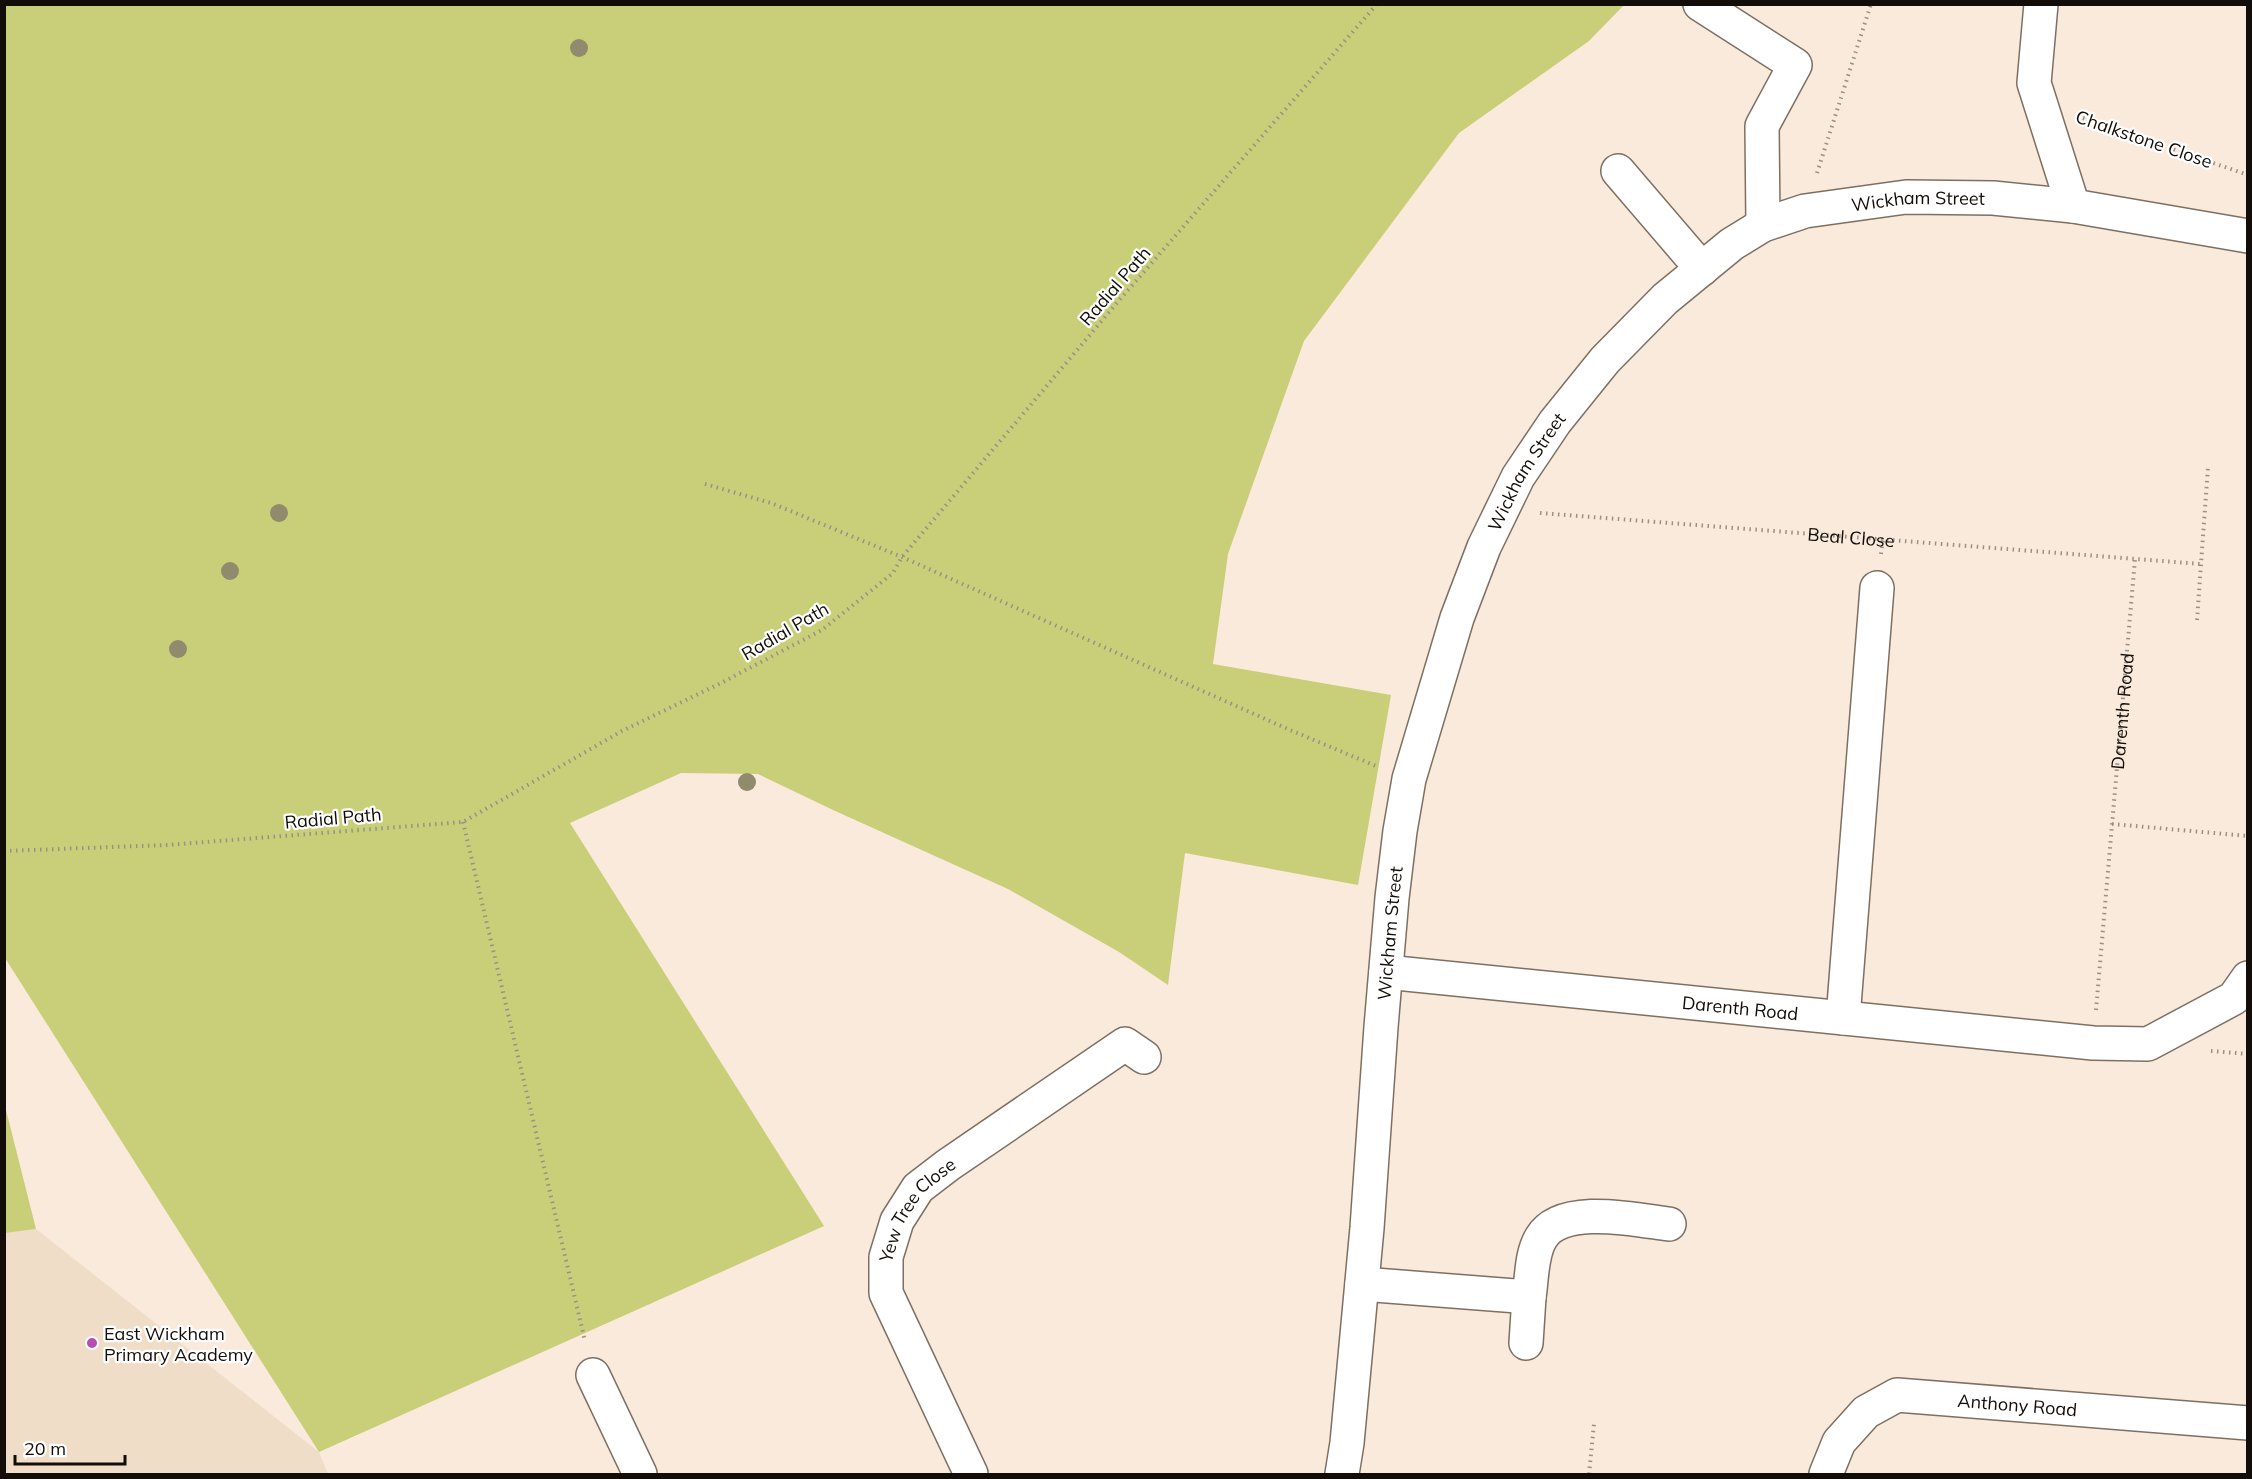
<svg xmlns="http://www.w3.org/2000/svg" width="2252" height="1479" font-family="Mulish,sans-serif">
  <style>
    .built { fill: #f0ddc8 }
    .green { fill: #c9cf78 }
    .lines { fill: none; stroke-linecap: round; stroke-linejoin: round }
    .minor-casing { stroke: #7d7063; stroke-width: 36 }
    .path { stroke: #9b9086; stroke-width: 4; stroke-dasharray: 1.5 4.5; stroke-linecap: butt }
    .minor { stroke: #fff; stroke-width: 33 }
    .tree { fill: #908b6c }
    .poi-dot { fill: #b94eb0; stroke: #fff; stroke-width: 2 }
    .labels { text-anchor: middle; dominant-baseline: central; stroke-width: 4.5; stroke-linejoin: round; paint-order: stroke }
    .street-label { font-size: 18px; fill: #120d08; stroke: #fff }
    .poi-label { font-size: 18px; fill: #120d08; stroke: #fff; text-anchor: start }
  </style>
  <rect width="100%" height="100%" fill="#f9eadb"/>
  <!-- built -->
  <path class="built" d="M36 1229 319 1452 328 1474H5L4 1233Z"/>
  <!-- green -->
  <g class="green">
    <path d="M5 4H1624V5L1589 41 1459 133 1304 341 1228 554 1213 664 1391 695 1358 885 1185 853 1168 985 1119 952 1008 889 833 810 758 774 681 773 570 823 824 1226 319 1452 5 958Z"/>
    <path d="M4 1106H5L36 1229 5 1233Z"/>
  </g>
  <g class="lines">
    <!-- minor casing -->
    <g class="minor-casing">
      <g id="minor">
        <path d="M1700 4 1795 65 1762 126 1763 225"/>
        <path d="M2041 4 2034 83 2073 206"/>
        <path d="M1618 171 1702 269"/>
        <path id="s3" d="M1386 972 2093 1043 2148 1044 2234 998 2248 978"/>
        <path d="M1843 1018 1877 588"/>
        <path d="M1362 1284 1529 1297C1532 1279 1531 1254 1541 1238 1561 1203 1637 1220 1669 1224"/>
        <path d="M1526 1343 1529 1297"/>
        <path d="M593 1375 640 1474"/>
        <path id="s4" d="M971 1474 886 1293V1257L897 1221 918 1188 948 1165 1125 1044 1144 1057"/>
        <path id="s5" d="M1342 1474 1347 1443 1367 1228 1381 1027 1392 898 1400 831 1409 779 1457 618 1484 547 1518 477 1555 422 1605 360 1665 299 1732 244 1763 225 1805 211 1906 197 1993 198 2073 206 2248 236"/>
        <path id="s6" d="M1826 1474 1839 1442 1866 1412 1897 1395 2248 1423"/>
      </g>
    </g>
    <!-- path -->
    <g class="path">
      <path d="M2083 118 2248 175"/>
      <path d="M1817 173 1871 4"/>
      <path d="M705 484 771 503 902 557 1290 730 1376 766"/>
      <path id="s1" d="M1540 513 2201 564"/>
      <path d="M1881 554 1883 540"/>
      <path d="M2197 620 2208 467"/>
      <path d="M463 822 585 1341"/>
      <path d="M2112 824 2248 836"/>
      <path d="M4 851 167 845 463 822 622 731 719 684 822 630 893 573 902 557 1116 304 1377 4"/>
      <path id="s2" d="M2096 1010 2135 559"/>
      <path d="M2211 1051 2248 1054"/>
      <path d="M1589 1474 1594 1424"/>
    </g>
    <!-- minor -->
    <use href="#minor" class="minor"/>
  </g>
  <!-- trees -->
  <g class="tree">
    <circle cx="579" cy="48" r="9"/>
    <circle cx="279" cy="513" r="9"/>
    <circle cx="230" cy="571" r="9"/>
    <circle cx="178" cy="649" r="9"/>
    <circle cx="747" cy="782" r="9"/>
  </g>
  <!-- markers -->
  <circle class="poi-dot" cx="92" cy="1343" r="6"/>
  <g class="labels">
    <!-- street labels -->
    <g class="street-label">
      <text transform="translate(2144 139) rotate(19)">Chalkstone Close</text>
      <text stroke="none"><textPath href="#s5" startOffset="1533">Wickham Street</textPath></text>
      <text transform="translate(1115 286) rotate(-49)">Radial Path</text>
      <text stroke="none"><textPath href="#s5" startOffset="1029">Wickham Street</textPath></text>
      <text stroke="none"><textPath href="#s1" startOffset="312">Beal Close</textPath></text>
      <text transform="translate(785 631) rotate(-30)">Radial Path</text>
      <text stroke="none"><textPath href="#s2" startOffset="300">Darenth Road</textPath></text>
      <text transform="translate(333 818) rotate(-5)">Radial Path</text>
      <text stroke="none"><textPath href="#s5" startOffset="543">Wickham Street</textPath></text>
      <text stroke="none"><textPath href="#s3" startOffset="356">Darenth Road</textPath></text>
      <text stroke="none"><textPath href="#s4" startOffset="294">Yew Tree Close</textPath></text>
      <text stroke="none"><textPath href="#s6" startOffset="231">Anthony Road</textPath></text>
    </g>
    <!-- poi labels -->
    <g class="poi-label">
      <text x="104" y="1333">East Wickham<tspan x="104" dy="21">Primary Academy</tspan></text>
    </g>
  </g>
  <!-- border -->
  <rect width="2252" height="1479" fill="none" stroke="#120d08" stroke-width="12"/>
  <!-- scale -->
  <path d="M15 1455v9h110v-9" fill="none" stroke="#120d08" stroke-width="3"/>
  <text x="24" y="1455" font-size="18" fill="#120d08" stroke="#ffffff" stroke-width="4.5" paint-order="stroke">20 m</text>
</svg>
